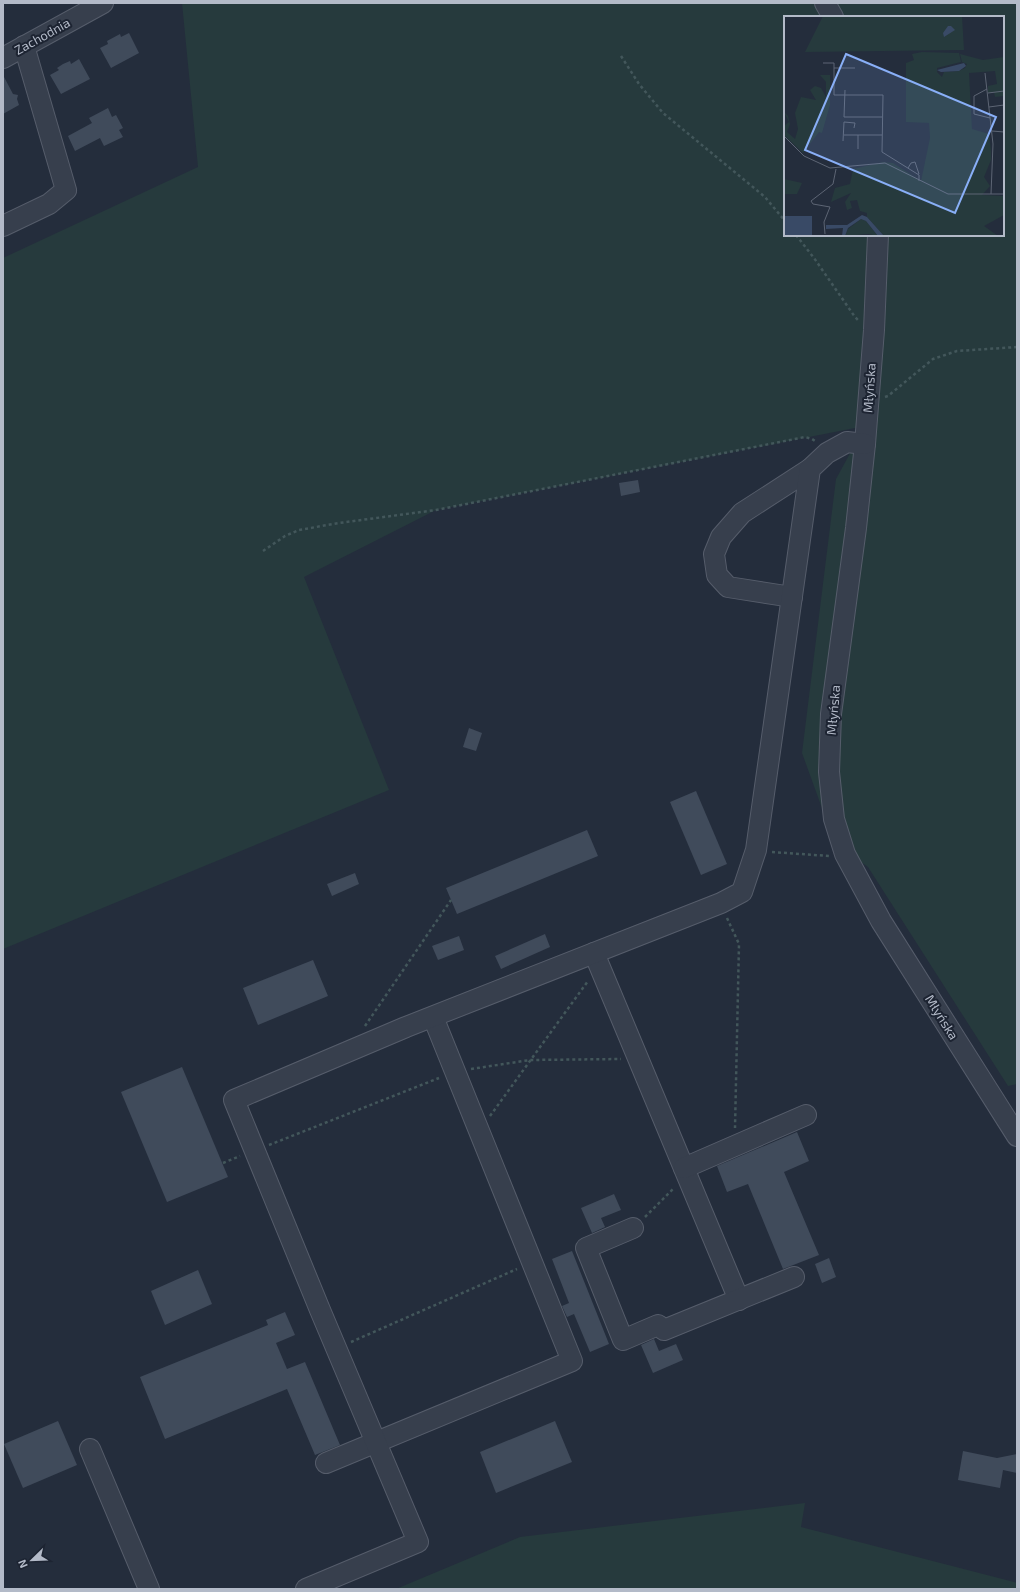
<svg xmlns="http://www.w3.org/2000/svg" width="1020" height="1592" font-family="'Exo 2',sans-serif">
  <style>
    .green { fill: #263a3d; fill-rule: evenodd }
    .building { fill: #404b5b }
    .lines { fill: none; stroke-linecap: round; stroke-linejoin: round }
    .minor-casing { stroke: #565d6b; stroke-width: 22 }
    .path { stroke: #43575b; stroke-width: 2.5; stroke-dasharray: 3 3; stroke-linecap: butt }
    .minor { stroke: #373f4d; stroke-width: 20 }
    .labels { text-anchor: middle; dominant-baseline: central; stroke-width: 4; stroke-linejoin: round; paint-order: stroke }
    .street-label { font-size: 13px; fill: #b3bac8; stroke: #1d2432 }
    .inset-road { fill: none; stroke: #5d6574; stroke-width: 1 }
    .view { fill: #89aff7; fill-opacity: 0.15; stroke: #89aff7; stroke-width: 2 }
    .inset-edge { fill: none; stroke: #b3bac8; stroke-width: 2 }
  </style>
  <rect width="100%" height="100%" fill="#242d3c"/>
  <!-- green -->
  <g class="green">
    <path d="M182 3H1017V1084L1008 1086 868 867 835 844 802 753 836 479 865 426 436 510 304 577 389 790 3 949V258L198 167ZM785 17H1003V235H785Z"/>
    <path d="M805 1503 801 1527 1014 1582 1017 1583V1589H396L520 1537Z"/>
  </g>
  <!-- building -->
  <g class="building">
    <path d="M129 33 139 53 111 68 100 48 108 44 107 41 120 34 121 37Z"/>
    <path d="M79 59 90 79 61 94 50 75 59 70 57 68 63 64 70 61 71 64Z"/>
    <path d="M3 75 13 94 18 95 17 99 19 105 3 114Z"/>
    <path d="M108 108 112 117 116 115 123 128 119 130 123 137 104 146 100 138 75 151 68 136 92 123 89 118Z"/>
    <path d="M638 480 640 492 621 496 619 483Z"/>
    <path d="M469 728 482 733 476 751 463 747Z"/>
    <path d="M696 791 727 864 701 875 670 802Z"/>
    <path d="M587 830 598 856 457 914 446 888Z"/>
    <path d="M355 873 359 884 332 896 327 884Z"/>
    <path d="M545 934 550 947 501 969 495 956Z"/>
    <path d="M459 936 464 950 438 960 432 946Z"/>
    <path d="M313 960 328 996 258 1025 243 988Z"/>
    <path d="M182 1067 228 1177 167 1202 121 1092Z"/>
    <path d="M797 1132 809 1161 784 1172 819 1255 783 1269 748 1184 727 1192 717 1166Z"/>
    <path d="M614 1194 621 1210 601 1218 605 1227 592 1233 581 1208Z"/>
    <path d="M572 1251 609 1344 590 1352 574 1314 567 1317 562 1306 569 1303 552 1259Z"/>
    <path d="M829 1258 836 1277 822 1283 815 1264Z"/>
    <path d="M198 1270 212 1304 165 1325 151 1291Z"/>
    <path d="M285 1312 295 1335 276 1343 287 1369 305 1362 340 1445 315 1455 287 1389 165 1439 140 1377 268 1325 266 1320Z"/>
    <path d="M654 1339 659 1351 676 1344 683 1360 653 1373 641 1345Z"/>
    <path d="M58 1421 77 1465 23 1488 4 1444Z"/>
    <path d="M555 1421 572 1462 496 1493 480 1452Z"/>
    <path d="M963 1451 997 1458 1017 1454V1473L1003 1470 1000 1488 958 1480Z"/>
  </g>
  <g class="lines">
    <!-- minor casing -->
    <g class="minor-casing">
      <g id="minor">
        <path d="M825 3 833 17"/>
        <path d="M3 58 103 3"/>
        <path d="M3 226 49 204 66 190 24 46"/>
        <path d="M878 235 874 330 865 444 856 528 831 714 829 772 834 819 845 854 881 921 1017 1136"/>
        <path d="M792 597 728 587 717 575 714 554 721 537 742 513 810 469"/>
        <path d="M594 953 739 1300"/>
        <path d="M684 1168 806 1115"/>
        <path d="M633 1228 586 1248 623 1340 658 1325 664 1330 794 1277"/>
        <path d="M90 1449 149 1589"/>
        <path d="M326 1463 572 1361 433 1017"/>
        <path d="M306 1589 418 1542 320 1310 234 1100 406 1027 721 903 742 892 756 850 810 469 827 453 847 442 865 444"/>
      </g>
    </g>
    <!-- path -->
    <g class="path">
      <path d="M621 56 639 84 663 113 765 197 785 221"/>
      <path d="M796 235 814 258 855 317 858 320"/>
      <path d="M885 397 888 396 933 359 957 351 1017 347"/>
      <path d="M263 551 285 536 299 530 339 523 436 510 805 437 812 439 815 441"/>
      <path d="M772 852 829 856"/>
      <path d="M727 918 739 944 735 1128"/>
      <path d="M365 1026 451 900"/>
      <path d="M471 1069 530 1060 621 1059"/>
      <path d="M490 1116 588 981"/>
      <path d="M269 1145 439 1078"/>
      <path d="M223 1163 240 1156"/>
      <path d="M645 1217 674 1188"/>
      <path d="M351 1342 517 1269"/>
    </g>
    <!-- minor -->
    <use href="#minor" class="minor"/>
  </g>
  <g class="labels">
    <!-- street labels -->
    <g class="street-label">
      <text transform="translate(42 36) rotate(-29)">Zachodnia</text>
      <text transform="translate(869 388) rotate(-86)">Młyńska</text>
      <text transform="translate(833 710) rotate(-85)">Młyńska</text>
      <text transform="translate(942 1017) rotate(58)">Młyńska</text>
    </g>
  </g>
  <!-- overview -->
  <g transform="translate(784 16)">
    <rect width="220" height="220" fill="#242d3c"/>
    <path d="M39 0H178L180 34 21 36ZM138 36 175 37 177 46 153 52V56L158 61 160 56 175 55 181 52 183 48 178 46 176 38 199 44 220 41V80L211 81 210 76 204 77V70L213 68 211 55 185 57 188 113 205 118 207 135V144L200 161 206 170 198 179 220 180V199L200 210 214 220H100L83 201V197L76 195 73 184 66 185 68 192 63 194 61 186 67 177 47 186 51 172 66 168 69 153 99 146 109 147 137 165 146 122 145 107 122 106V47L130 44 128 38ZM36 59H46V89L38 117 35 116 19 137 0 119V110L5 106 0 96 4 100 6 108 3 116 11 123 14 113 11 97 17 81 32 84 26 74 31 70 37 72 42 81V66ZM0 163 18 167 13 178H0ZM77 203 82 205 94 220 84 218 61 220 64 213Z" fill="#263a3d"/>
    <path d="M164 10H167L171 14 160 21 159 17ZM180 47 182 50 175 55 157 56 153 54ZM78 199 83 201 100 220H94L82 205 77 203 64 212 61 220H58L59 212 42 213V209H63ZM0 200H28V220H0Z" fill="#394a66"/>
    <path class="inset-road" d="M39 47H50V79H99L98 136 135 159V165M50 52H71M201 57 209 128 207 178M203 73 190 80V98L206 102M61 74 60 101H98M204 77 220 75M205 91 220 89M208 115 220 116M60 119H98M74 119V133M0 120 20 140 46 152 101 147 164 178H220M59 125 60 106 71 107 70 112M124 152 127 147 131 146 135 158M41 218 40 206 46 191 29 188 27 185 49 168 52 153"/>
    <path class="view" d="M62 38 212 101 171 197 21 134Z"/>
    <rect width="220" height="220" class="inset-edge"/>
  </g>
  <!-- border -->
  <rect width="1020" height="1592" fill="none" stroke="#b3bac8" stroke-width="8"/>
  <!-- north arrow -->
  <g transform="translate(32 1560) rotate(247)" stroke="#1d2432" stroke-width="3" paint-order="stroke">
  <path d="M0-3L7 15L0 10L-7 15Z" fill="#b3bac8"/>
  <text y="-6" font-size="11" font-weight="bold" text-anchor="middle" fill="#b3bac8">N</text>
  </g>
</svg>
